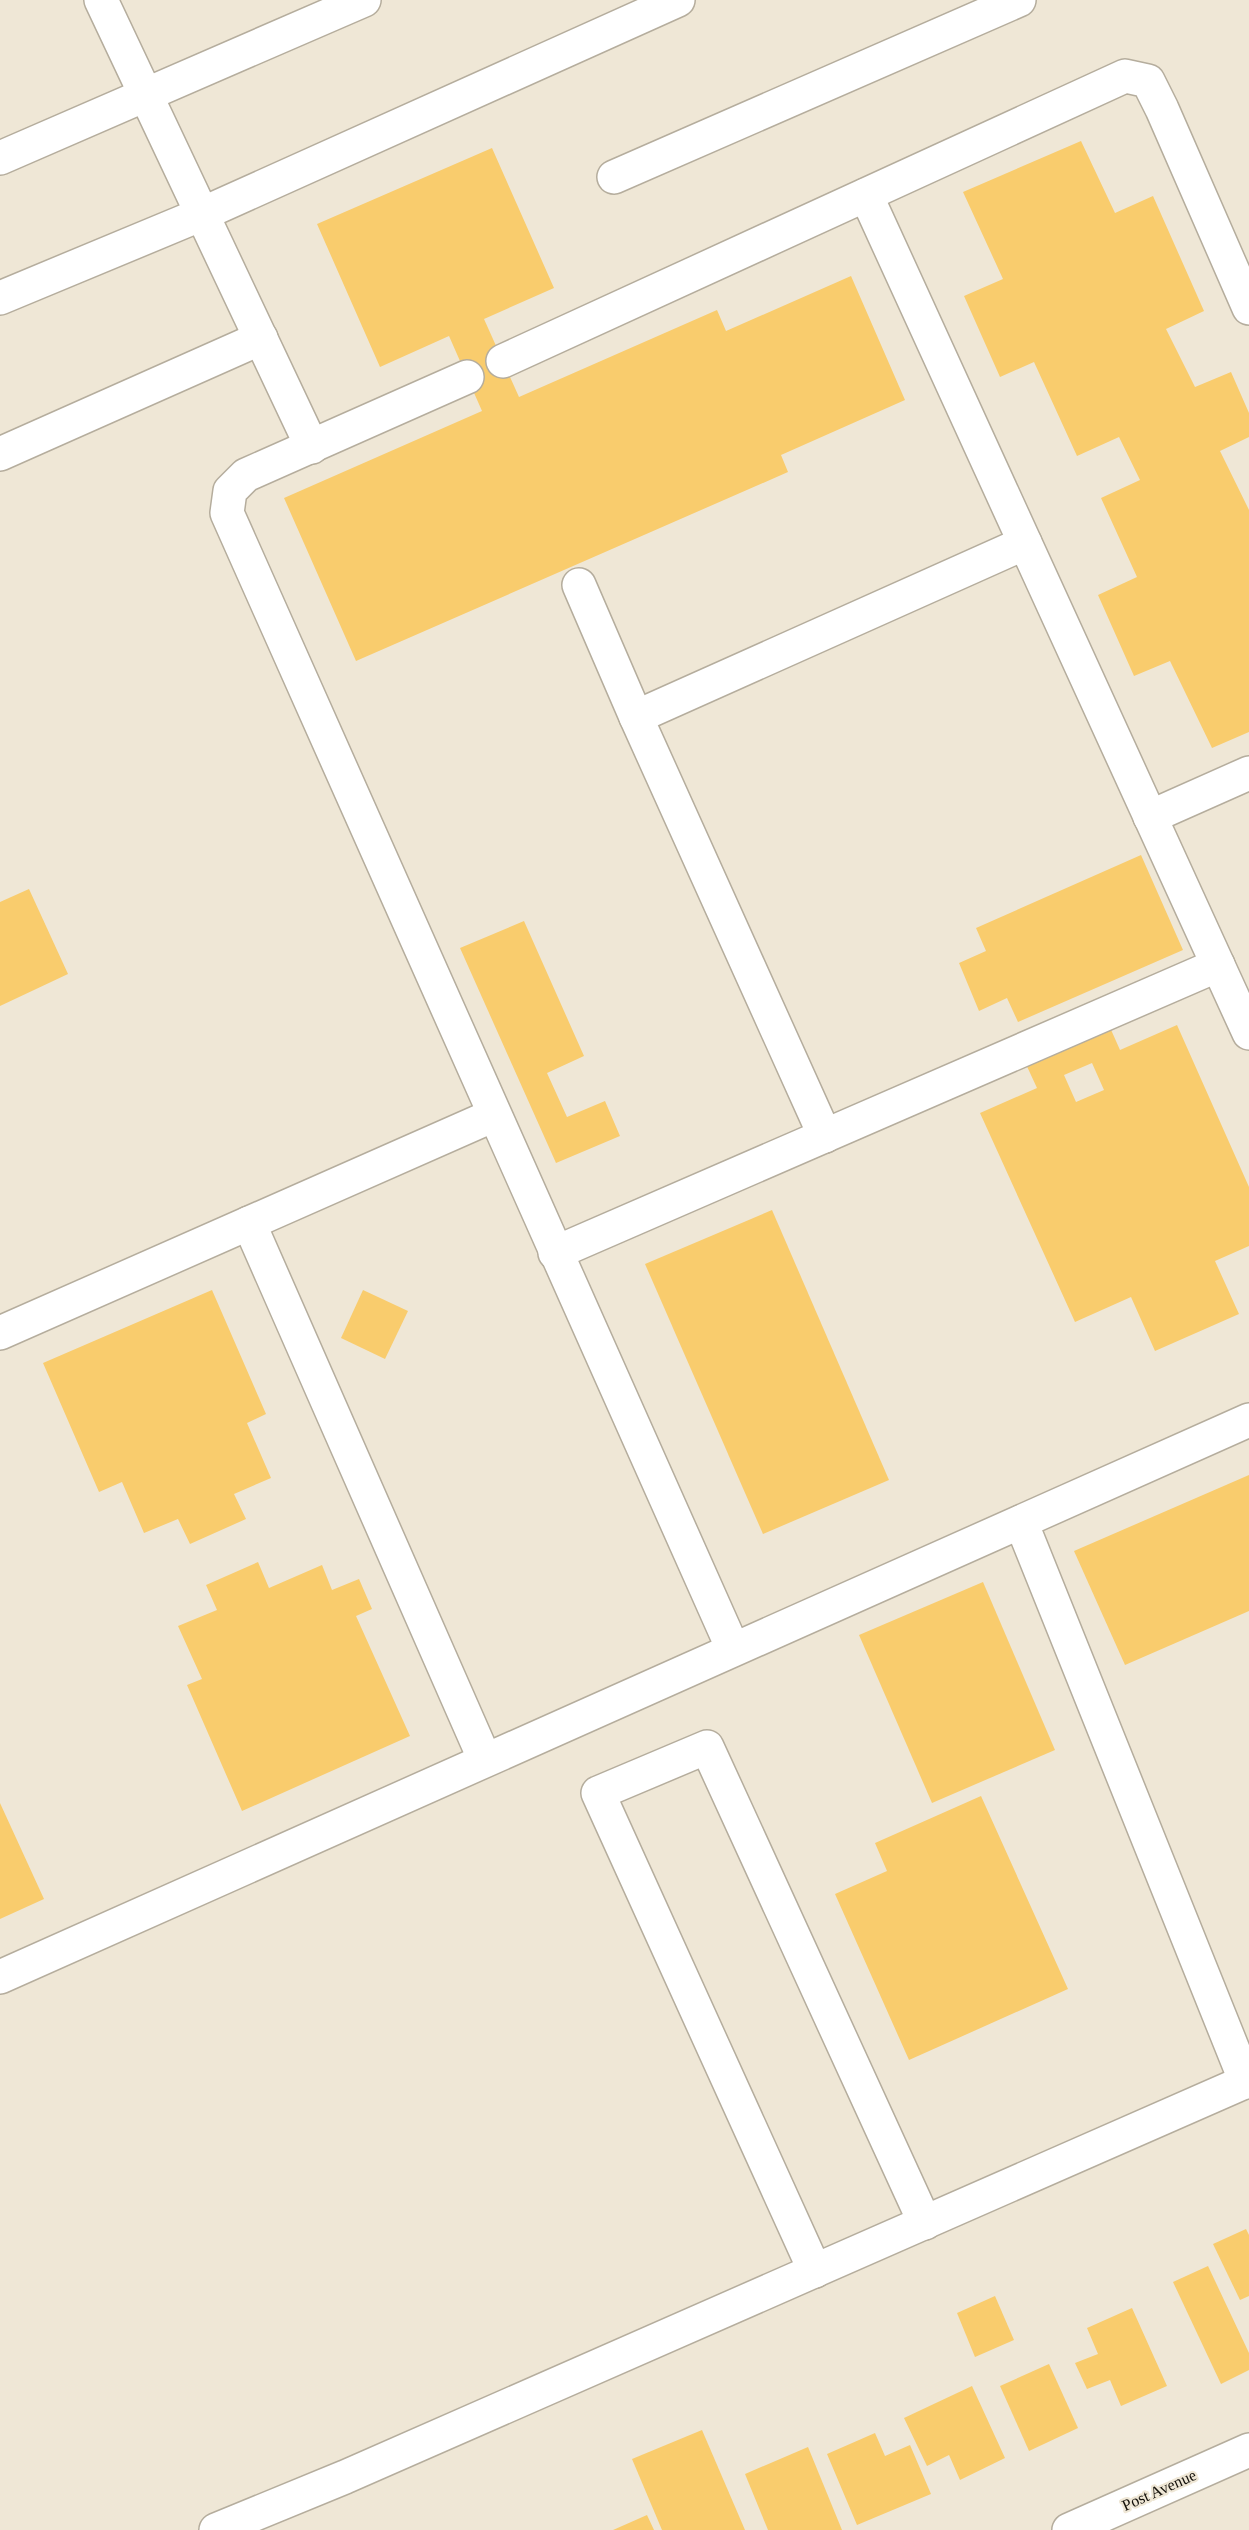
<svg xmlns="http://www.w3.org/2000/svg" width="1249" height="2530" font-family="Georgia,serif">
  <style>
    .building { fill: #f9cc6d; fill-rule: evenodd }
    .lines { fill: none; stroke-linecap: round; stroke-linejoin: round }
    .minor-casing { stroke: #b5ad9d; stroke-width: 36 }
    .minor { stroke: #fff; stroke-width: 33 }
    .labels { text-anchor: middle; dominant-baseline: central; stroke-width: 4.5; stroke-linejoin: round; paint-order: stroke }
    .street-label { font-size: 16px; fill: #120f0a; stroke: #efe7d6 }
  </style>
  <rect width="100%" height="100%" fill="#efe7d6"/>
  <!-- building -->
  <g class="building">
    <path d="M1081 141 1115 213 1153 196 1204 311 1166 329 1195 387 1231 372 1249 413V437L1220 451 1249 510V732L1212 748 1170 661 1134 676 1098 595 1137 577 1101 498 1140 480 1119 437 1077 456 1034 362 1000 377 964 296 1003 279 963 192Z"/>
    <path d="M492 148 554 288 484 319 519 397 717 310 726 331 851 276 905 400 781 455 788 472 356 661 284 498 482 411 449 336 380 367 317 224Z"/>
    <path d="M1141 855 1183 950 1018 1022 1007 998 979 1011 959 963 986 951 976 928Z"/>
    <path d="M29 889 68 974 0 1006V902Z"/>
    <path d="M524 921 584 1056 547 1073 567 1117 605 1101 620 1136 556 1163 460 948Z"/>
    <path d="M1108 1023 1120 1050 1177 1025 1249 1187V1246L1215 1261 1239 1314 1155 1351 1131 1297 1075 1322 980 1113 1037 1088 1024 1060ZM1092 1063 1104 1090 1076 1102 1064 1075Z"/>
    <path d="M772 1210 889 1480 763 1534 645 1264Z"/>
    <path d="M212 1290 266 1414 247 1423 271 1478 234 1494 246 1519 190 1544 178 1519 144 1533 122 1482 99 1492 43 1363Z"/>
    <path d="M363 1290 408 1311 385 1359 341 1338Z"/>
    <path d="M1249 1475V1611L1125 1665 1074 1551Z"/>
    <path d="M258 1562 269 1588 322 1565 332 1590 359 1579 372 1609 356 1616 410 1736 242 1811 187 1685 202 1679 178 1626 217 1610 206 1585Z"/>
    <path d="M983 1582 1055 1750 932 1803 859 1635Z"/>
    <path d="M981 1796 1068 1989 909 2060 835 1894 887 1871 875 1843Z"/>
    <path d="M0 1803 44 1899 0 1919Z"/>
    <path d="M1246 2229 1249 2235V2296L1240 2300 1213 2244Z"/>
    <path d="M1208 2266 1249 2353V2370L1221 2384 1173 2282Z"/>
    <path d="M995 2296 1014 2340 975 2357 957 2313Z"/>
    <path d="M1132 2308 1167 2386 1121 2406 1110 2380 1087 2389 1075 2363 1098 2354 1087 2328Z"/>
    <path d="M1049 2364 1078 2428 1029 2451 1000 2386Z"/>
    <path d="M972 2386 1005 2458 960 2480 949 2455 927 2466 904 2418Z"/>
    <path d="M702 2430 745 2530H662L632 2459Z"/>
    <path d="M875 2433 885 2456 910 2445 931 2494 857 2525 827 2454Z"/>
    <path d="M808 2447 842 2530H768L745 2474Z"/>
    <path d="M647 2515 654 2530H613Z"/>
  </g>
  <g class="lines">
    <!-- minor casing -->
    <g class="minor-casing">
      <g id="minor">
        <path d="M101 0 312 447"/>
        <path d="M0 158 364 0"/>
        <path d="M614 177 1019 0"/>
        <path d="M866 195 1249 1033"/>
        <path d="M0 298 202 214 678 0"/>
        <path d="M503 361 1125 76 1148 81 1162 109 1249 308"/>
        <path d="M467 377 246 475 230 491 227 513 733 1649"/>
        <path d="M0 454 261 338"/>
        <path d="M579 585 636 717 825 1136"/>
        <path d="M636 717 1025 543"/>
        <path d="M1150 817 1249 773"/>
        <path d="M249 1223 485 1760"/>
        <path d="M555 1253 1218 965"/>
        <path d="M0 1333 494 1115"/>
        <path d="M1021 1522 1246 2082"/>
        <path d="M0 1977 1249 1420"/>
        <path d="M815 2271 598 1793 707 1747 925 2223"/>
        <path d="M216 2530 345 2477 1249 2080"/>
        <path d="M1069 2530 1249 2450"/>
      </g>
    </g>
    <!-- minor -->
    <use href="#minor" class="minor"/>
  </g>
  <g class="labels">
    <!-- street labels -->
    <g class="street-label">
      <text transform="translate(1159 2490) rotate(-24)">Post Avenue</text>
    </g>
  </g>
</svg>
